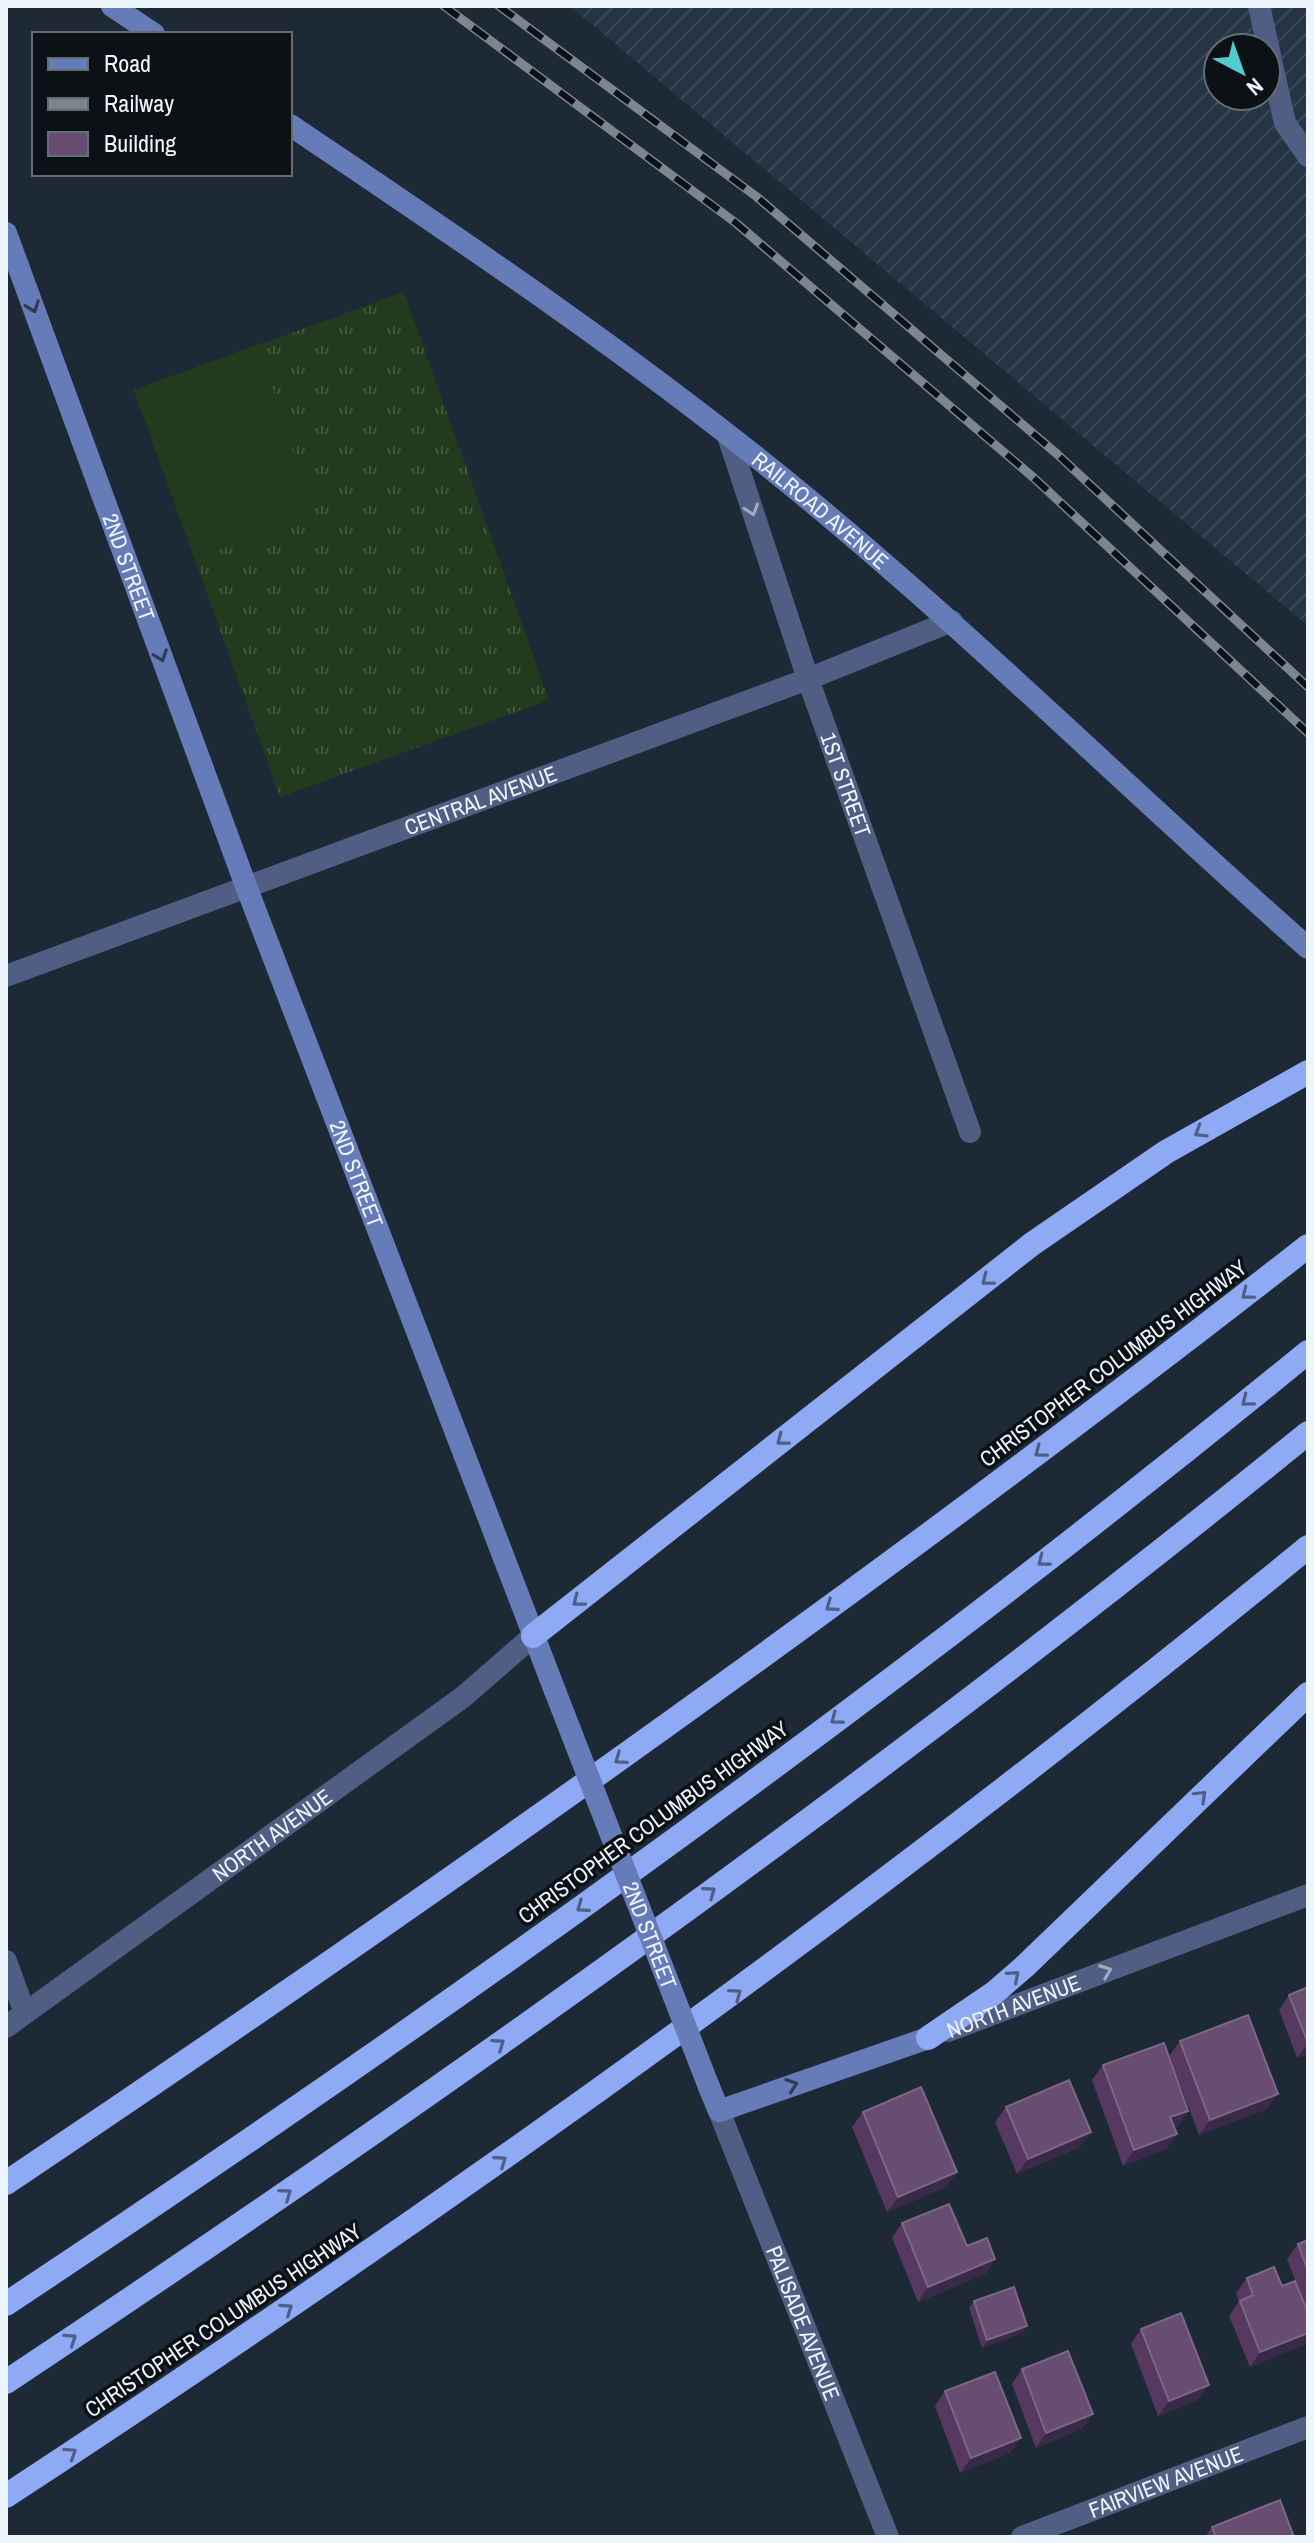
<svg xmlns="http://www.w3.org/2000/svg" width="1314" height="2543" font-family="'Archivo Narrow',sans-serif">
  <style>
    .industrial { fill: url(#industrial-furrows); fill-rule: evenodd }
    .grass { fill: url(#grass-tufts) }
    .pitch { fill: #223b1e }
    .lines { fill: none; stroke-linecap: round; stroke-linejoin: round }
    .service { stroke: #505e84; stroke-width: 22 }
    .minor { stroke: #505e84; stroke-width: 22 }
    .tertiary { stroke: #505e84; stroke-width: 22 }
    .secondary { stroke: #667cb9; stroke-width: 22 }
    .motorway { stroke: #8faaf5; stroke-width: 24 }
    .rail-casing { stroke: #7c868f; stroke-width: 9 }
    .rail { stroke: #0c1116; stroke-width: 6; stroke-dasharray: 18; stroke-linecap: butt }
    .secondary-bridge { stroke: #667cb9; stroke-width: 22 }
    .wall { fill: #563860 }
    .shaded-wall { fill: #392a47 }
    .building { fill: #674d71; stroke: #7c6787; stroke-width: 2 }
    .oneway { stroke: #303c57 }
    .oneway2 { stroke: #9eaac0 }
    .oneway3 { stroke: #4e5e86 }
    .labels { text-anchor: middle; dominant-baseline: central; stroke-width: 7; stroke-linejoin: round; paint-order: stroke }
    .street-label { font-size: 22px; fill: #edf5fd; stroke: #0c1116 }
  </style>
  <defs>
    <pattern id="industrial-furrows" width="10" height="10" patternUnits="userSpaceOnUse" patternTransform="scale(2)"><rect width="10" height="10" fill="#253545"/><path d="M-1 1l2-2M0 10L10 0M9 11l2-2" fill="none" stroke="#3a4958"/></pattern>
    <pattern id="grass-tufts" width="24" height="20" patternUnits="userSpaceOnUse" patternTransform="scale(2)"><rect width="24" height="20" fill="#223b1e"/><path d="M3 7l-1-3M5 7V3M7 7l1-3M15 17l-1-3M17 17v-4M19 17l1-3" fill="none" stroke="#425840"/></pattern>
  </defs>
  <rect width="100%" height="100%" fill="#1d2934"/>
  <!-- industrial -->
  <path class="industrial" d="M570 6H1308V626ZM1218 48H1266V96H1218Z"/>
  <!-- grass -->
  <path class="grass" d="M404 292 549 700 280 797 134 390Z"/>
  <!-- pitch -->
  <path class="pitch" d="M259 344 314 517 194 558 134 390Z"/>
  <g class="lines">
    <!-- service -->
    <path class="service" d="M1259 6 1285 123 1308 156"/>
    <!-- minor -->
    <g class="minor">
      <path id="s1" d="M728 436 808 679 970 1132"/>
      <path id="s2" d="M6 976 808 679 952 621"/>
      <path d="M6 1961 25 2013"/>
      <path id="s3" d="M6 2027 463 1697 533 1636"/>
      <path id="s4" d="M948 2031 1308 1895"/>
      <path id="s5" d="M1022 2537 1308 2427"/>
    </g>
    <!-- tertiary -->
    <path class="tertiary" id="s6" d="M719 2111 888 2537"/>
    <!-- secondary -->
    <g class="secondary">
      <path d="M112 6 154 34"/>
      <path id="s7" d="M290 125C467 244 644 363 808 499 981 642 1140 800 1308 948"/>
      <path id="s8" d="M6 233 246 886 555 1691"/>
      <path d="M709 2087 719 2111 928 2038"/>
    </g>
    <!-- motorway -->
    <g class="motorway">
      <path d="M533 1636 1032 1244 1166 1152 1308 1072"/>
      <path d="M928 2038 994 1993 1024 1967 1308 1694"/>
      <path d="M6 2183C450 1885 887 1575 1308 1246"/>
      <path d="M6 2304C454 2007 892 1692 1308 1352"/>
      <path d="M6 2382C453 2085 891 1772 1308 1433"/>
      <path d="M6 2496C456 2201 892 1888 1308 1547"/>
    </g>
    <!-- rail casing -->
    <g class="rail-casing">
      <g id="rail">
        <path d="M444 6 736 223 1034 478 1308 733"/>
        <path d="M499 6 757 197 1057 454 1308 687"/>
      </g>
    </g>
    <!-- rail -->
    <use href="#rail" class="rail"/>
    <!-- secondary-bridge -->
    <path class="secondary-bridge" id="s9" d="M555 1691 709 2087"/>
  </g>
  <!-- wall -->
  <g class="wall">
    <path d="M1308 1987V2054L1297 2058 1279 2010 1289 1995Z"/>
    <path d="M1180 2041 1278 2094 1267 2109 1199 2135 1169 2056Z"/>
    <path d="M1103 2065 1188 2111 1178 2126 1174 2127 1177 2134 1166 2149 1123 2166 1092 2080Z"/>
    <path d="M1006 2107 1080 2147 1017 2174 995 2122Z"/>
    <path d="M863 2112 957 2172 946 2187 887 2212 852 2127Z"/>
    <path d="M902 2223 967 2246 995 2259 985 2274 918 2302 892 2238Z"/>
    <path d="M1308 2240V2313L1287 2259 1298 2244Z"/>
    <path d="M1247 2278 1304 2345 1250 2367 1229 2316 1239 2301 1236 2293Z"/>
    <path d="M974 2301 1027 2326 1022 2333 982 2348 969 2308Z"/>
    <path d="M1141 2329 1198 2400 1158 2416 1131 2344Z"/>
    <path d="M1022 2369 1082 2429 1036 2448 1012 2384Z"/>
    <path d="M945 2391 1021 2438 1010 2453 960 2473 935 2406Z"/>
    <path d="M1212 2527 1294 2537H1205Z"/>
  </g>
  <!-- shaded-wall -->
  <g class="shaded-wall">
    <path d="M1308 2043V2054L1297 2058Z"/>
    <path d="M1278 2094 1267 2109 1199 2135 1210 2120Z"/>
    <path d="M1188 2111 1178 2126 1160 2132 1170 2117Z"/>
    <path d="M1091 2132 1080 2147 1017 2174 1028 2159Z"/>
    <path d="M1177 2134 1166 2149 1123 2166 1134 2150Z"/>
    <path d="M957 2172 946 2187 887 2212 898 2197Z"/>
    <path d="M995 2259 985 2274 918 2302 928 2287Z"/>
    <path d="M1027 2326 1022 2333 982 2348 987 2340Z"/>
    <path d="M1308 2333V2340L1304 2345 1250 2367 1260 2352Z"/>
    <path d="M1209 2385 1198 2400 1158 2416 1169 2401Z"/>
    <path d="M1093 2414 1082 2429 1036 2448 1046 2433Z"/>
    <path d="M1021 2438 1010 2453 960 2473 971 2458Z"/>
  </g>
  <!-- building -->
  <g class="building">
    <path d="M1308 1987V2043L1289 1995Z"/>
    <path d="M1248 2015 1278 2094 1210 2120 1180 2041Z"/>
    <path d="M1164 2043 1188 2111 1170 2117 1177 2134 1134 2150 1103 2065Z"/>
    <path d="M1069 2080 1091 2132 1028 2159 1006 2107Z"/>
    <path d="M921 2087 957 2172 898 2197 863 2112Z"/>
    <path d="M949 2204 967 2246 987 2238 995 2259 928 2287 902 2223Z"/>
    <path d="M1308 2240V2271L1298 2244Z"/>
    <path d="M1274 2267 1282 2286 1295 2281 1308 2313V2333L1260 2352 1240 2301 1253 2295 1247 2278Z"/>
    <path d="M1014 2287 1027 2326 987 2340 974 2301Z"/>
    <path d="M1181 2313 1209 2385 1169 2401 1141 2329Z"/>
    <path d="M1068 2351 1093 2414 1046 2433 1022 2369Z"/>
    <path d="M995 2372 1021 2438 971 2458 945 2391Z"/>
    <path d="M1280 2500 1294 2537H1216L1212 2527Z"/>
  </g>
  <!-- one-way arrows -->
  <defs><path id="oneway-chevron" d="M-2-3.5L2.5 0L-2 3.5" fill="none" stroke-width="1.6" stroke-linecap="round" stroke-linejoin="round" transform="scale(2)"/></defs>
  <g class="oneway">
    <use href="#oneway-chevron" transform="translate(33 307) rotate(70)"/>
    <use href="#oneway-chevron" transform="translate(161 656) rotate(70)"/>
    <use href="#oneway-chevron" transform="translate(792 2085) rotate(-19)"/>
  </g>
  <g class="oneway2">
    <use href="#oneway-chevron" transform="translate(752 510) rotate(72)"/>
    <use href="#oneway-chevron" transform="translate(1106 1971) rotate(-21)"/>
  </g>
  <g class="oneway3">
    <use href="#oneway-chevron" transform="translate(1200 1132) rotate(149)"/>
    <use href="#oneway-chevron" transform="translate(987 1280) rotate(142)"/>
    <use href="#oneway-chevron" transform="translate(1247 1294) rotate(142)"/>
    <use href="#oneway-chevron" transform="translate(1247 1401) rotate(141)"/>
    <use href="#oneway-chevron" transform="translate(782 1440) rotate(142)"/>
    <use href="#oneway-chevron" transform="translate(1040 1452) rotate(143)"/>
    <use href="#oneway-chevron" transform="translate(1043 1561) rotate(142)"/>
    <use href="#oneway-chevron" transform="translate(578 1601) rotate(142)"/>
    <use href="#oneway-chevron" transform="translate(831 1606) rotate(144)"/>
    <use href="#oneway-chevron" transform="translate(836 1719) rotate(143)"/>
    <use href="#oneway-chevron" transform="translate(620 1759) rotate(145)"/>
    <use href="#oneway-chevron" transform="translate(1201 1796) rotate(-44)"/>
    <use href="#oneway-chevron" transform="translate(710 1892) rotate(-36)"/>
    <use href="#oneway-chevron" transform="translate(582 1907) rotate(144)"/>
    <use href="#oneway-chevron" transform="translate(1014 1976) rotate(-41)"/>
    <use href="#oneway-chevron" transform="translate(736 1994) rotate(-36)"/>
    <use href="#oneway-chevron" transform="translate(499 2044) rotate(-35)"/>
    <use href="#oneway-chevron" transform="translate(501 2161) rotate(-35)"/>
    <use href="#oneway-chevron" transform="translate(286 2194) rotate(-35)"/>
    <use href="#oneway-chevron" transform="translate(287 2309) rotate(-34)"/>
    <use href="#oneway-chevron" transform="translate(71 2339) rotate(-34)"/>
    <use href="#oneway-chevron" transform="translate(71 2453) rotate(-33)"/>
  </g>
  <g class="labels">
    <!-- street labels -->
    <g class="street-label">
      <text stroke="none"><textPath href="#s7" startOffset="656">RAILROAD AVENUE</textPath></text>
      <text stroke="none"><textPath href="#s8" startOffset="356">2ND STREET</textPath></text>
      <text stroke="none"><textPath href="#s1" startOffset="368">1ST STREET</textPath></text>
      <text stroke="none"><textPath href="#s2" startOffset="506">CENTRAL AVENUE</textPath></text>
      <text stroke="none"><textPath href="#s8" startOffset="1004">2ND STREET</textPath></text>
      <text transform="translate(1113 1363) rotate(-37)">CHRISTOPHER COLUMBUS HIGHWAY</text>
      <text transform="translate(653 1822) rotate(-36)">CHRISTOPHER COLUMBUS HIGHWAY</text>
      <text stroke="none"><textPath href="#s3" startOffset="328">NORTH AVENUE</textPath></text>
      <text stroke="none"><textPath href="#s9" startOffset="262">2ND STREET</textPath></text>
      <text stroke="none"><textPath href="#s4" startOffset="70">NORTH AVENUE</textPath></text>
      <text transform="translate(223 2320) rotate(-34)">CHRISTOPHER COLUMBUS HIGHWAY</text>
      <text stroke="none"><textPath href="#s6" startOffset="228">PALISADE AVENUE</textPath></text>
      <text stroke="none"><textPath href="#s5" startOffset="154">FAIRVIEW AVENUE</textPath></text>
    </g>
  </g>
  <!-- border -->
  <rect width="1314" height="2543" fill="none" stroke="#edf5fd" stroke-width="16"/>
  <!-- legend -->
  <rect x="32" y="32" width="260" height="144" fill="#0c1116" stroke="#666c72" stroke-width="2"/>
  <rect x="48" y="58" width="40" height="12" fill="#667cb9" stroke="#666c72" stroke-width="2"/>
  <text x="104" y="72" font-size="24" fill="#edf5fd">Road</text>
  <rect x="48" y="98" width="40" height="12" fill="#7c868f" stroke="#666c72" stroke-width="2"/>
  <text x="104" y="112" font-size="24" fill="#edf5fd">Railway</text>
  <rect x="48" y="132" width="40" height="24" fill="#674d71" stroke="#666c72" stroke-width="2"/>
  <text x="104" y="152" font-size="24" fill="#edf5fd">Building</text>
  <!-- north arrow -->
  <g transform="translate(1242 72) rotate(139)"><circle r="38" fill="#0c1116" stroke="#666c72" stroke-width="2"/>
  <path d="M0-6L14 30L0 20L-14 30Z" fill="#51ccd1"/>
  <text y="-12" font-size="22" font-weight="bold" text-anchor="middle" fill="#edf5fd">N</text>
  </g>
</svg>
